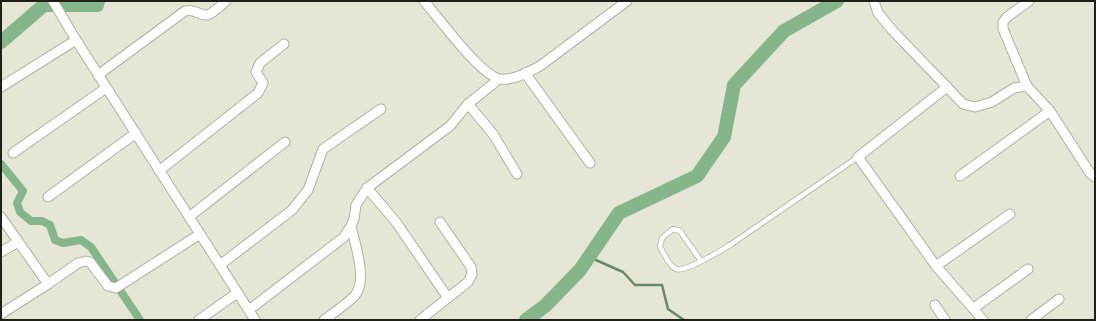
<svg xmlns="http://www.w3.org/2000/svg" width="1096" height="321" font-family="'DejaVu Sans',sans-serif">
  <style>
    .lines { fill: none; stroke-linecap: round; stroke-linejoin: round }
    .stream { stroke: #678869; stroke-width: 2.5 }
    .canal { stroke: #85b58b; stroke-width: 8 }
    .river { stroke: #85b58b; stroke-width: 14 }
    .service-casing { stroke: #b1b1a1; stroke-width: 6 }
    .minor-casing { stroke: #b1b1a1; stroke-width: 11 }
    .service { stroke: #fff; stroke-width: 4.5 }
    .minor { stroke: #fff; stroke-width: 9 }
  </style>
  <rect width="100%" height="100%" fill="#e5e6d5"/>
  <g class="lines">
    <!-- stream -->
    <path class="stream" d="M589 257 623 272 635 285H662L668 309 684 320"/>
    <!-- canal -->
    <path class="canal" d="M1 164 23 191 17 203 20 212 31 221H42L50 225 55 240 63 243 81 240 91 247 140 320"/>
    <!-- river -->
    <g class="river">
      <path d="M1 42 44 5H97L98 1"/>
      <path d="M526 320 545 306 580 270 619 213 697 176 724 137 734 85 784 31 837 1"/>
    </g>
    <!-- service casing -->
    <g class="service-casing">
      <path id="service" d="M701 261 680 231 673 229 662 238 660 247C664 253 669 266 676 269 684 273 722 250 730 245L858 157"/>
    </g>
    <!-- minor casing -->
    <g class="minor-casing">
      <g id="minor">
        <path d="M53 1 76 40 255 320"/>
        <path d="M424 1C438 17 481 76 500 79 513 81 528 72 540 66L627 1"/>
        <path d="M874 1 878 13 893 31 947 87"/>
        <path d="M525 73 590 163"/>
        <path d="M98 75 185 11C196 8 199 16 207 15 214 13 221 5 226 1"/>
        <path d="M1027 86 1003 29V22L1007 17 1029 1"/>
        <path d="M1 87 76 40"/>
        <path d="M468 104 493 134 517 174"/>
        <path d="M13 153 106 88"/>
        <path d="M159 171 258 93 263 83 256 72 260 63 284 44"/>
        <path d="M960 176 1050 111"/>
        <path d="M367 188 396 222 448 298"/>
        <path d="M48 197 136 133"/>
        <path d="M1 217 48 284"/>
        <path d="M189 217 285 142"/>
        <path d="M1 252 18 242"/>
        <path d="M220 265 292 210 308 190 323 149 381 109"/>
        <path d="M936 266 1010 214"/>
        <path d="M935 305 945 320"/>
        <path d="M974 308 1028 269"/>
        <path d="M249 310 344 237 351 226 354 219 356 205 367 188 450 126 468 104 499 79"/>
        <path d="M1 314 48 284 78 263 86 261 90 262 108 286 116 288 200 234"/>
        <path d="M199 320 237 293"/>
        <path d="M324 320C332 314 351 301 356 294 367 279 355 244 351 226"/>
        <path d="M420 320 468 282 472 274 471 267 440 222"/>
        <path d="M983 320 936 266 858 157 947 87 963 104 975 107 992 102 1014 88 1027 86 1050 111 1090 173 1095 177"/>
        <path d="M1031 320 1059 299"/>
      </g>
    </g>
    <!-- service -->
    <use href="#service" class="service"/>
    <!-- minor -->
    <use href="#minor" class="minor"/>
  </g>
  <!-- border -->
  <rect width="1096" height="321" fill="none" stroke="#20201a" stroke-width="4"/>
</svg>
